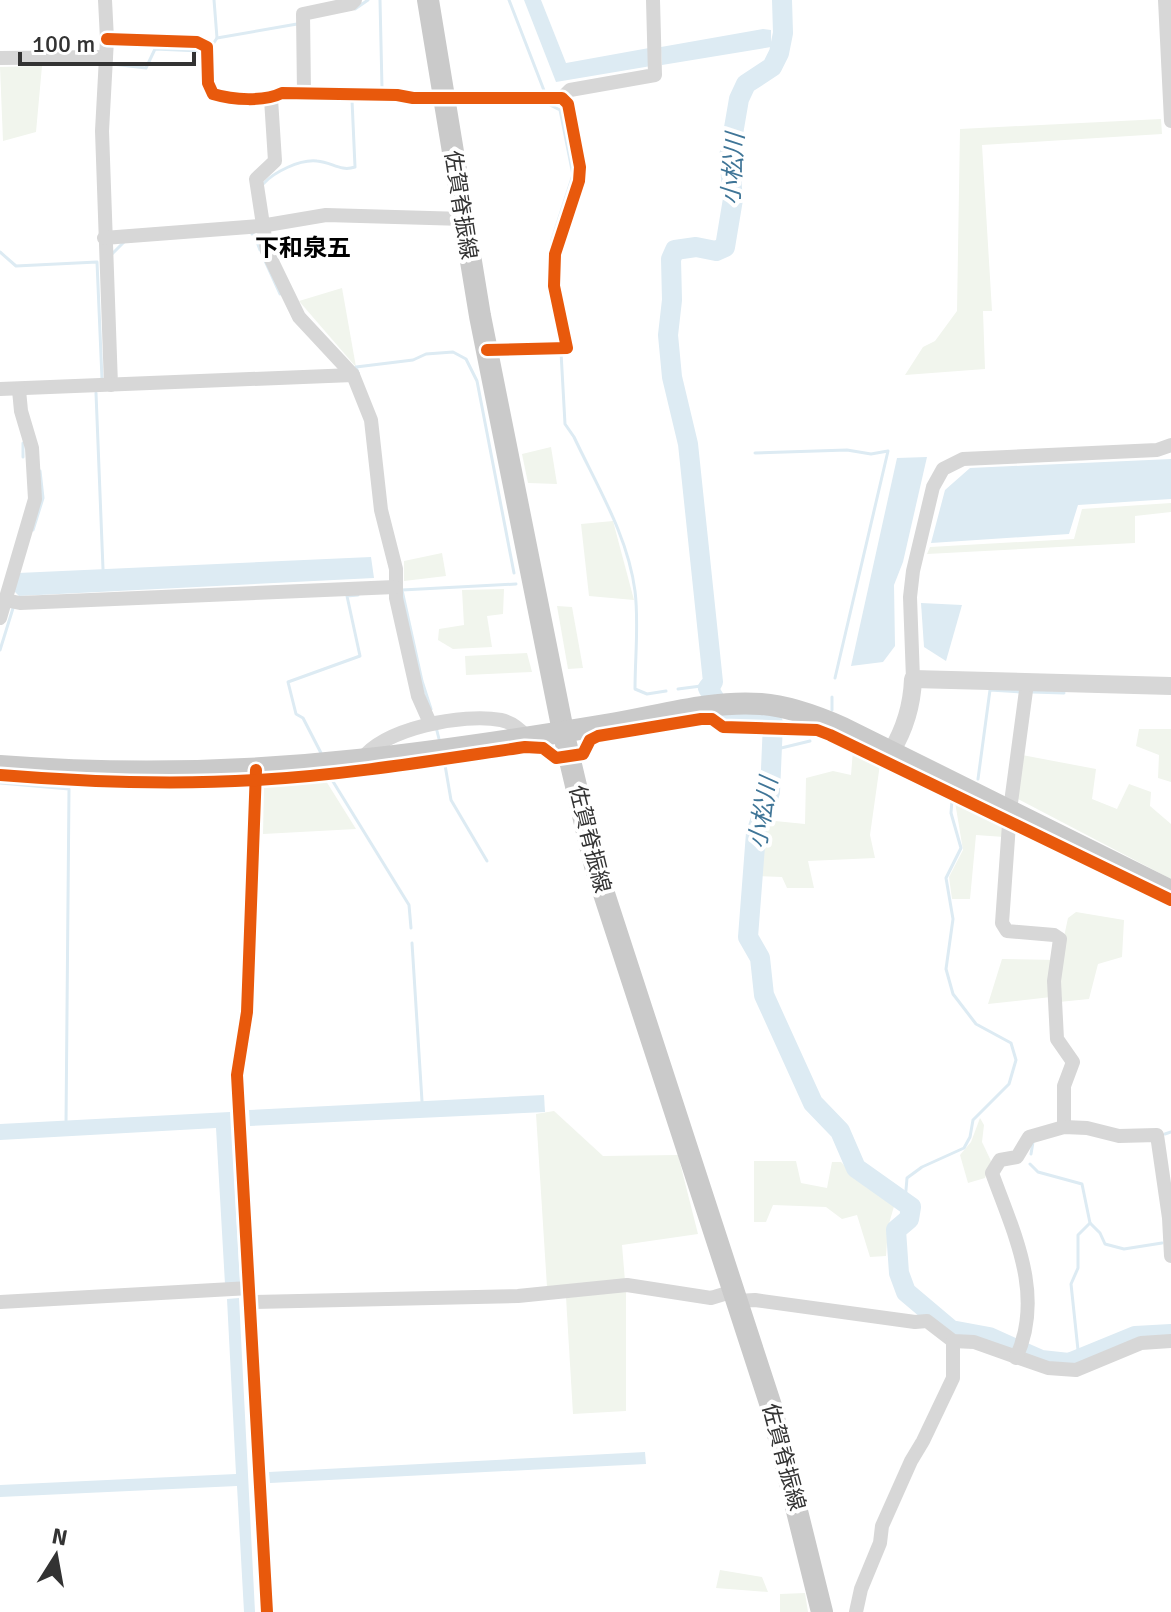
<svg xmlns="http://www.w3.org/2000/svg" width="1171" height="1612" font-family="Signika,'Noto Sans JP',sans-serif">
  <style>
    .green { fill: #f1f5ed }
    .water { fill: #ddebf3 }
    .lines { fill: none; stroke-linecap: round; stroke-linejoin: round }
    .stream { stroke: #ddebf3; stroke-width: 3 }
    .river { stroke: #ddebf3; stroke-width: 20 }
    .minor { stroke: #d7d7d7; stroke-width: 14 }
    .tertiary { stroke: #d7d7d7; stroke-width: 18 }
    .primary { stroke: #cacaca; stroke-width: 22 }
    .cycleway-casing { stroke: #fff; stroke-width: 17 }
    .cycleway { stroke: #e8590c; stroke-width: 12 }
    .labels { text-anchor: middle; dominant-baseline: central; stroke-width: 8; stroke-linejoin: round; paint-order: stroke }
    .street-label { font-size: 22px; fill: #333; stroke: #fff }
    .water-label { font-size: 24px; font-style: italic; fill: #3f7597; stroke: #fff }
    .neighbourhood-label { font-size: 24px; font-weight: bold; fill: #000; stroke: #fff }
  </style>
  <rect width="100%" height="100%" fill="#fff"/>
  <!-- green -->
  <g class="green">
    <path d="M42 66 36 132 3 141 0 67Z"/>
    <path d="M1161 119 1162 134 982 145 992 311H983L985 369 905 375 923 347 935 341 957 311 960 129Z"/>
    <path d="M342 288 356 367 299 301Z"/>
    <path d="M551 447 557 484 528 483 522 454Z"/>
    <path d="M1171 503V512L1135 516V543L927 554 930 547 1074 539 1082 509Z"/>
    <path d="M613 521 634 600 589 596 581 524Z"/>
    <path d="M442 553 446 576 404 581V561Z"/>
    <path d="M504 589 503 614 487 616 492 647 453 649 438 640 439 629 464 625 462 590Z"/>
    <path d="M557 606 572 607 583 668 568 669Z"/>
    <path d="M527 653 532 672 466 675 465 656Z"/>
    <path d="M1139 729H1171V782L1158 778 1159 755 1136 746Z"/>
    <path d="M853 750 880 764 870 835 875 858 808 861 814 888H787L782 877 756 876 765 820 805 824 806 778 833 771 851 775Z"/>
    <path d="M1022 755 1096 769 1092 799 1117 809 1129 784 1151 792 1150 806 1171 824V879L1016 798Z"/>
    <path d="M326 781 356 829 263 834 264 785Z"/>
    <path d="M955 802 1005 828 1004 837 976 835 970 899H952L949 877 963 850Z"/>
    <path d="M1076 912 1124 920 1122 957 1098 964 1089 999 1059 1002 1051 997 988 1004 1002 959 1059 960 1068 918Z"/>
    <path d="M554 1111 603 1156 678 1155 698 1234 622 1245 625 1281 547 1287 536 1114Z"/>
    <path d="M980 1118 984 1125 982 1142 991 1161 985 1178 968 1183 960 1155 971 1142Z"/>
    <path d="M754 1161H796L801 1183 827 1188 832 1162H841L866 1187 895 1203 888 1227 886 1256 870 1257 857 1215 842 1219 826 1207 773 1205 766 1222H754Z"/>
    <path d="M626 1290V1411L573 1414 566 1297Z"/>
    <path d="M720 1570 762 1577 768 1592 716 1588Z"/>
    <path d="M805 1593 808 1612H780V1594Z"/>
  </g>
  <!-- water -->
  <g class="water">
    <path d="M524 0H541L566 63 649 48 651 66 556 82Z"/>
    <path d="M763 29 771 30V47L662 65 661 47Z"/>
    <path d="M927 457 903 562 894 585 895 646 883 662 851 666 897 458Z"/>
    <path d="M1171 459V499L1078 505 1069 534 931 543 945 490 970 468Z"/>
    <path d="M371 557 374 578 19 596 13 590 18 573Z"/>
    <path d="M921 603 962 605 946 661 924 647Z"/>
    <path d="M544 1095 545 1112 250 1126 249 1110Z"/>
    <path d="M230 1112 240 1283 225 1284 216 1128 0 1140V1124Z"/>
    <path d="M239 1298 255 1612H244L237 1486 0 1497V1485L236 1474 227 1299Z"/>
    <path d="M645 1452 646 1464 270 1483 269 1472Z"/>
  </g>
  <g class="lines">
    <!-- stream -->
    <g class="stream">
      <path d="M214 0 217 38"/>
      <path d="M380 0 382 88"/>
      <path d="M509 0 545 93"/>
      <path d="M355 9 368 0"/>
      <path d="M211 47 217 38 297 24"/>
      <path d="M112 64 146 68 155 49 200 51"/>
      <path d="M548 104 560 110 573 175 552 240"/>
      <path d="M263 184C274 172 300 159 317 161 332 162 340 172 355 167L352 100"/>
      <path d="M252 234H254L260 250"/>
      <path d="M0 252 16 266 97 262 102 379"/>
      <path d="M112 254 124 242"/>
      <path d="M265 261 280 294"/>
      <path d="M548 275 549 255"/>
      <path d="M561 352 565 424 574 437C597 486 628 536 635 591 639 623 635 657 635 689L647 694 666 691"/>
      <path d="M358 373 356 367 413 360 426 354 453 352 466 359 477 381 514 573"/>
      <path d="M96 393 103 569"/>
      <path d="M755 453 847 450 871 454 888 451 835 678"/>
      <path d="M23 457V443"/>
      <path d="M33 530 43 498 40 471"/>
      <path d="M0 650 14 605"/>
      <path d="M678 689 701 686 708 688"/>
      <path d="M1032 692 1064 693"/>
      <path d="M431 709 422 681 402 590 516 584"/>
      <path d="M832 710V697"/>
      <path d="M436 727 439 739"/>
      <path d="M773 750 810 741"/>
      <path d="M321 753 303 718 296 714 288 682 360 656 347 596 358 595"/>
      <path d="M445 765 451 800 487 861"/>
      <path d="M329 775 409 905 411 928"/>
      <path d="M978 779 990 690 1022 692"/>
      <path d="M0 783 69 789 66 1124"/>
      <path d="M412 943 422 1101"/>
      <path d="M1165 1134 1171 1132"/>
      <path d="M1031 1154 1033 1142"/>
      <path d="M1030 1164 1038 1172 1082 1184 1090 1223 1078 1235V1268L1071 1284 1078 1350 1082 1359"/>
      <path d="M905 1202 907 1178 922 1167 964 1148 970 1137 973 1120 1009 1084 1016 1060 1011 1043 976 1024 953 994 946 969 953 919 946 878 961 848 951 813 952 800"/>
      <path d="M1090 1223 1100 1233 1105 1244 1124 1249 1162 1243"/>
    </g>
    <!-- river -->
    <path class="river" d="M782 0 783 33 779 53 772 67 746 84 739 99 729 157 733 199 725 247 716 251 696 247 675 250 671 259 672 300 668 335 672 377 688 444 713 682 708 688 725 716C741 720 757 718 773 723L770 792 756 833 748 937 760 958 764 995 813 1103 840 1131 856 1168 911 1207 909 1219 896 1230 899 1273 906 1292 951 1330 989 1337 1041 1360 1069 1363 1135 1336 1171 1334"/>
    <!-- minor -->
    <g class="minor">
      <path d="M105 0 107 39 102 131 111 385"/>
      <path d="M1165 0 1171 121"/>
      <path d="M107 39 197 42 207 47 208 83 213 94C233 100 264 102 282 93L397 95 413 98H562L568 104 580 167 579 181 555 254 554 286 567 348 487 350"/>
      <path d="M0 58 106 57"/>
      <path d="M304 93 303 14 351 4 355 0"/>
      <path d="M562 98 570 90 655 75 653 0"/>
      <path d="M271 99 275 161 256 179 267 251 299 317 353 375"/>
      <path d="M104 238 261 226 326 215 464 219"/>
      <path d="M0 389 353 375 371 420 381 510 396 569V598L418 696 430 723"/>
      <path d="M5 600 20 603 395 587"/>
      <path d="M0 618 35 499 32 448 21 411 19 390"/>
      <path d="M913 679 910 597 913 571 933 487 943 469 963 459 1157 450 1171 445"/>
      <path d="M1027 683 1010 810 1002 923 1007 931 1054 935 1060 939 1054 981 1057 1039 1073 1062 1064 1086V1127"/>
      <path d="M361 760C384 728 463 713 501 720 511 722 520 729 527 737"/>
      <path d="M256 770 247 1012 237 1075 267 1612"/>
      <path d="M737 1301 755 1300 915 1322 927 1321 953 1341 974 1342 1048 1368 1076 1370 1141 1343 1171 1341"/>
      <path d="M0 1302 250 1288"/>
      <path d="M250 1302 518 1296 627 1285 711 1298 734 1291"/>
      <path d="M1016 1358C1045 1295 1014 1234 992 1173L1000 1160 1017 1157 1029 1137 1064 1127 1087 1128 1119 1136 1157 1135 1169 1218 1171 1256"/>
      <path d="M856 1612 861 1589 880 1543 882 1526 911 1461 923 1441 953 1378V1341"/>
    </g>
    <!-- tertiary -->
    <path class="tertiary" d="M891 752C905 729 912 706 913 679L1171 686"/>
    <!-- primary -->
    <g class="primary">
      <path d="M428 0 480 316 563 731 595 866 771 1406 822 1612"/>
      <path d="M0 766C119 775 239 773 358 760 443 751 527 738 611 724 659 716 712 700 761 704 789 706 818 717 843 728L1171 891"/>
    </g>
    <!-- cycleway casing -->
    <g class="cycleway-casing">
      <g id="cycleway">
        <path d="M107 39 197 42 207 47 208 83 213 94C233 100 264 102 282 93L397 95 413 98H562L568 104 580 167 579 181 555 254 554 286 567 348 487 350"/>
        <path d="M256 770 247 1012 237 1075 267 1612"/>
        <path d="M0 775C85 782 172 785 257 780 347 775 436 760 525 747L543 748 556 758 583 754 590 740 598 736 701 719H712L723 727 817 730 830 735 1171 900"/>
      </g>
    </g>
    <!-- cycleway -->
    <use href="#cycleway" class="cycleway"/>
  </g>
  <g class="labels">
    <!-- street labels -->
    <g class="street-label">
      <text transform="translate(461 205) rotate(81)">佐賀脊振線</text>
      <text transform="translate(590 839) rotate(76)">佐賀脊振線</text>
      <text transform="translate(784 1457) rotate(75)">佐賀脊振線</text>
    </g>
    <!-- water labels -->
    <g class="water-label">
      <text transform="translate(733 169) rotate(-86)">小松川</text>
      <text transform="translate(763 813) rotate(-80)">小松川</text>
    </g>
    <!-- neighbourhood labels -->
    <g class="neighbourhood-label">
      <text x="303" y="248">下和泉五</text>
    </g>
  </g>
  <!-- north arrow -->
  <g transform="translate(56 1556) rotate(11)" stroke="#ffffff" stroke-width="6" paint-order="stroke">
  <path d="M0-6L14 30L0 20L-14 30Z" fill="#333333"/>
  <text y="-12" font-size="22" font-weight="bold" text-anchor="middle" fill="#333333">N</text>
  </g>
  <!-- scale -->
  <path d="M20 52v12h174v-12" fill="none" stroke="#333333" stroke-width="4"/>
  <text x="32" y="52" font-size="24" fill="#333333" stroke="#ffffff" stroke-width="6" paint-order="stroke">100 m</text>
</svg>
